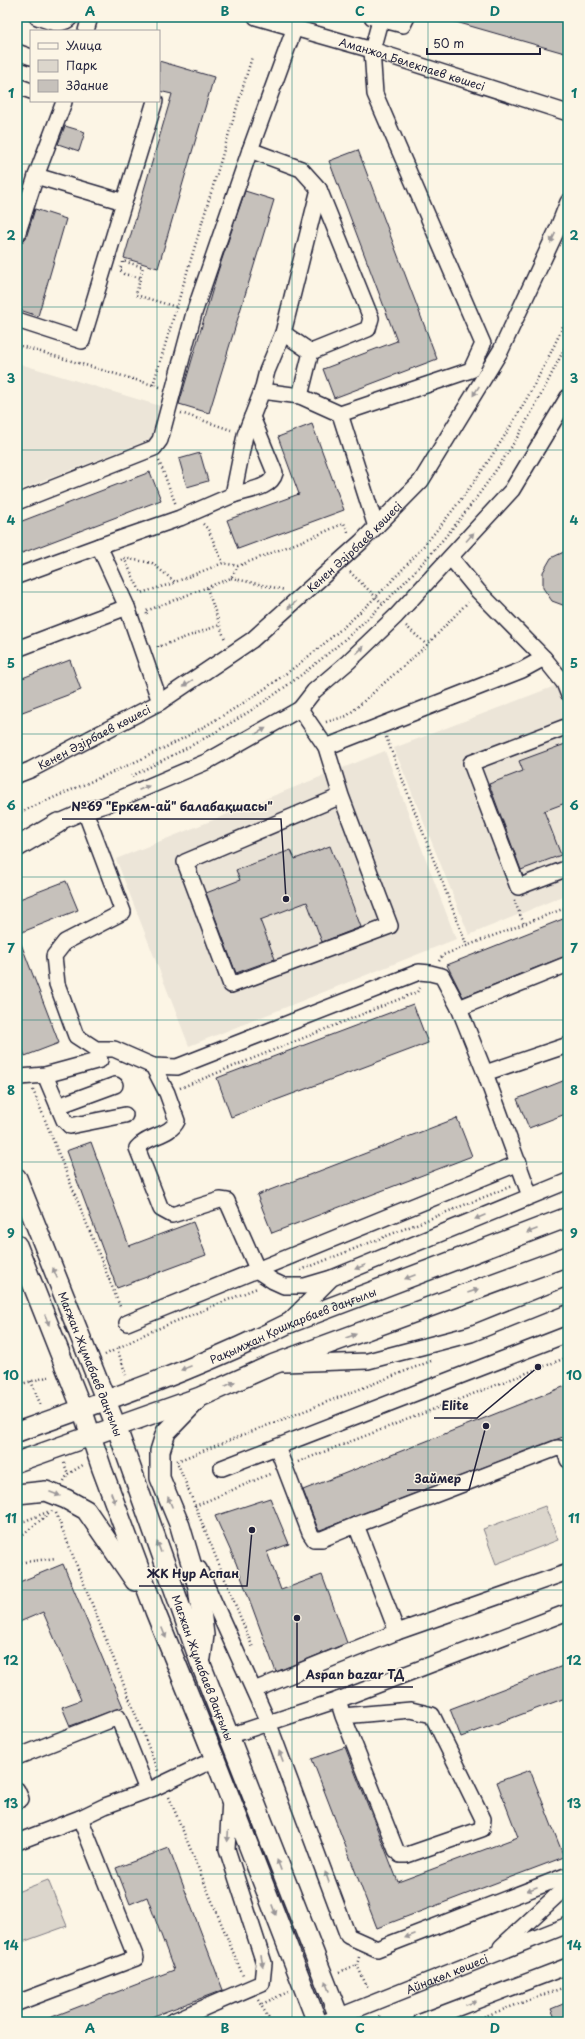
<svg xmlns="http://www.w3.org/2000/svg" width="585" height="2039" font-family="'Playpen Sans',sans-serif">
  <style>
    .built { fill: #ece5d8 }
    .green { fill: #dcd6cc; stroke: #7f7c84 }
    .building { fill: #c6c1bb; stroke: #22223b }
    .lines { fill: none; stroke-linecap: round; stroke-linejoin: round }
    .minor-casing { stroke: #22223b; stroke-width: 18 }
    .major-casing { stroke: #22223b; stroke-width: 22 }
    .path { stroke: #22223b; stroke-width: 2.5; stroke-dasharray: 1 3; stroke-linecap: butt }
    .minor { stroke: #fcf5e5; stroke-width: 15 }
    .major { stroke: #fcf5e5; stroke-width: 19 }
    .oneway { fill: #9a9698 }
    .grid { fill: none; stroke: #0f766e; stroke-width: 1; stroke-opacity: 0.55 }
    .labels { text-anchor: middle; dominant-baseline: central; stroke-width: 3; stroke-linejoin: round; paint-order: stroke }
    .street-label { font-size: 11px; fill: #22223b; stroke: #fcf5e5 }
    .leader { fill: none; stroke: #22223b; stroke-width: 1.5 }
    .callout-dot { fill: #22223b; stroke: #fcf5e5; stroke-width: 1.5 }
    .callout-label { font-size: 12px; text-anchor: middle; font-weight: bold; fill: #22223b; stroke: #fcf5e5; stroke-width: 3; stroke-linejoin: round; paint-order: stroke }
    .neatline { fill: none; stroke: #0f766e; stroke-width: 1.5 }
    .grid-label { font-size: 13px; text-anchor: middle; font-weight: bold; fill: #0f766e }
  </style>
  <rect width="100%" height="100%" fill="#fcf5e5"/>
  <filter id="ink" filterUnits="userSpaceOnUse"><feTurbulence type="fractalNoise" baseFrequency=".025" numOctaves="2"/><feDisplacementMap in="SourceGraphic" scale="8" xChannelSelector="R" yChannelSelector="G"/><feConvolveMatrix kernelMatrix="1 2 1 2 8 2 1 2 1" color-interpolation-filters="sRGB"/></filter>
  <g filter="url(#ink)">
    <!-- built -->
    <g class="built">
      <path d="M17 363 167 408 156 437 17 491Z"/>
      <path d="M568 681V894L469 935 394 748Z"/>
      <path d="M385 751 456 939 189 1046 116 859Z"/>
    </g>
    <!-- green -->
    <g class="green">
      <path d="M545 1506 558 1540 496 1564 483 1529Z"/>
      <path d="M48 1880 67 1926 17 1944V1892Z"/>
    </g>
    <!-- building -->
    <g class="building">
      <path d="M450 17H568V54L449 20Z"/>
      <path d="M159 61 214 77 158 268 124 258 172 94 159 91Z"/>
      <path d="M65 126 85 132 79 151 58 144Z"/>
      <path d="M358 150 437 359 334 398 323 369 397 341 329 161Z"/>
      <path d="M245 191 274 200 209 413 179 404 218 271Z"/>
      <path d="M35 209 66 219 38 316 17 309V248L18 244 26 238Z"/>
      <path d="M312 424 344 510 238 549 227 520 299 494 278 437Z"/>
      <path d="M200 453 208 481 187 487 179 459Z"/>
      <path d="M150 472 161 500 17 555V523Z"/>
      <path d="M568 550V607L552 601 543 588V572L551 558Z"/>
      <path d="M70 660 81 690 17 714V680Z"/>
      <path d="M568 743V802L544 811 561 855 521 870 489 784 523 771 519 761Z"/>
      <path d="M330 846 361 927 322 942 307 902 260 920 275 959 236 973 206 893 240 880 236 870 291 850 295 859Z"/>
      <path d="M66 881 78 910 17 934V900Z"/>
      <path d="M568 917V955L463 997 447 965Z"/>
      <path d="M18 936 59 1043 25 1056 17 1035Z"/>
      <path d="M413 1004 428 1043 231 1117 217 1078Z"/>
      <path d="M568 1079V1113L529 1128 517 1099Z"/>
      <path d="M457 1118 472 1156 272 1233 257 1195Z"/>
      <path d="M91 1142 129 1246 193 1222 206 1255 117 1288 66 1151Z"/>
      <path d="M568 1385V1435L320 1530 318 1529 303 1490Z"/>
      <path d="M270 1498 289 1544 267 1552 281 1590 322 1575 347 1643 276 1672 236 1563 215 1516Z"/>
      <path d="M63 1564 123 1707 70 1726 62 1707 81 1700 43 1612 17 1623V1583Z"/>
      <path d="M568 1664V1697L461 1737 450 1709Z"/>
      <path d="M345 1747 398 1882 518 1837 497 1782 530 1770 564 1857 377 1928 312 1759Z"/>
      <path d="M169 1848 223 1990 138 2022H39L174 1970 147 1897 130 1904 116 1868Z"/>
      <path d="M568 2002V2022H557L551 2009Z"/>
    </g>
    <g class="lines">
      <!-- minor casing -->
      <g class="minor-casing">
        <g id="minor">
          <path d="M37 17C49 21 61 28 71 17"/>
          <path id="s1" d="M256 17 372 50 568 113"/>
          <path d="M372 17 403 25 407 17"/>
          <path d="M86 31 90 17"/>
          <path d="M17 52 31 57"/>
          <path d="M17 86 31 91"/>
          <path d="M250 150 301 169 319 189 283 333 267 371 262 391 300 396 340 414 471 370 483 344 375 94 372 50 381 17"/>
          <path d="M36 176 64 102"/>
          <path d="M124 202 155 101"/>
          <path d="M17 235 36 176 124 202 82 341 17 320"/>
          <path d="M283 333 311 352 300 396"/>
          <path d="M311 352 368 329 371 318 319 189"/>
          <path d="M340 414 376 527"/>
          <path d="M233 495C247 490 271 489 275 473L252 417"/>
          <path d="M17 502 154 448 160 440 194 313 250 150 295 27"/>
          <path d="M99 546 180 518 233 495 245 435 262 391"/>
          <path d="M451 558 478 591 544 658"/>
          <path d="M17 576 99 546 127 607 17 649"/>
          <path d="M127 607 160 702"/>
          <path d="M300 709 326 747 341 796 390 926 231 985 185 862 341 796"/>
          <path d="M568 726 471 763 518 887 568 868"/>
          <path d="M326 747 522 670 544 658 564 683 568 693"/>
          <path id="s2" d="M17 775 30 770 160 702 252 640 361 542 421 481 501 350 557 230 568 202"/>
          <path d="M85 811 123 912 65 942 54 956 57 984 76 1036 96 1049H114L153 1066 177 1067 419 972 430 973 442 976 459 1008"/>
          <path d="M48 827 85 811 105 805 206 762 300 709 314 691 348 662 396 616 512 490 568 397"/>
          <path d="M153 1066 167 1093 177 1121C170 1136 148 1135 137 1148L161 1209 172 1215 220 1200 227 1201 258 1271 273 1281 284 1286H305L332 1278"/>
          <path d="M485 1073 459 1008 568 964"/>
          <path d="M45 1075 64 1120 70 1126 125 1115"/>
          <path d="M17 1079 20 1077 45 1075 100 1060"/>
          <path d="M58 1106 115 1085"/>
          <path d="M530 1196 485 1073 568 1045"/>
          <path d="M288 1322 332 1278 568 1181"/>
          <path d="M127 1323 519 1163"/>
          <path d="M284 1364 368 1361 471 1334 568 1295"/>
          <path d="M277 1447 310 1533 314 1539H322L356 1525"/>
          <path d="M222 1468 568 1334"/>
          <path d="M199 1569 268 1722 348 1936 377 1949 568 1875"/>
          <path d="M397 1632 356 1525 557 1448 564 1449 568 1460"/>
          <path d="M254 1690 397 1632 568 1572"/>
          <path d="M338 1700 343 1716 396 1850 400 1855H407L482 1829 483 1819 432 1715 411 1710 343 1716"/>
          <path d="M229 1736 338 1700 568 1612"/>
          <path d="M17 1757 118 1717 147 1790"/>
          <path d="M17 1790 21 1799 17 1801"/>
          <path d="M17 1842 80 1818 105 1806 154 1788 215 1759"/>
          <path d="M501 1947 568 1885"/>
          <path d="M17 2003 136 1958 80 1818"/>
          <path d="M171 2022 262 1983 264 1963 227 1849 230 1800"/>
          <path id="s3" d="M325 2022 568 1925"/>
          <path d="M421 2022 568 1966"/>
        </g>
      </g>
      <!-- major casing -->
      <g class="major-casing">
        <g id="major">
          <path d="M17 847 58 823"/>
          <path id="s4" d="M17 1178 116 1426 200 1662 341 2022"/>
          <path d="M17 1245 82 1409 102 1469 155 1611 215 1759 317 2022"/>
          <path d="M197 1400 166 1432 160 1451V1478L180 1526 198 1587 204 1635 201 1658"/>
          <path id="s5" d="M17 1432C108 1400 200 1368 287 1324L568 1217"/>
          <path d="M17 1462 200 1397 274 1364 568 1256"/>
          <path d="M17 1494 46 1491 66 1499 86 1510 135 1581"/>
        </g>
      </g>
      <!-- path -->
      <g class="path">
        <path d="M123 263V261L143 267 136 295 176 307"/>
        <path d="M121 267 120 270 124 274 141 278"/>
        <path d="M17 345 160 387"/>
        <path d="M153 385 252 57"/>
        <path d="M181 413 231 430"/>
        <path d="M159 461 176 505"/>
        <path d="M203 524 208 529 223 563"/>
        <path d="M124 558 141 593 174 583"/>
        <path d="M121 560 124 558 152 563 175 582 223 563 238 566 320 534 344 523 349 534"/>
        <path d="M350 572 382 603"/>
        <path d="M231 578 285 590"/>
        <path d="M207 588 225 640"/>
        <path d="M147 614 146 611 231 578 238 566"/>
        <path d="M406 626 427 645"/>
        <path d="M158 646V647L220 625"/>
        <path d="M326 722 347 716 427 645 468 602"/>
        <path d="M386 737 467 946"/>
        <path d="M132 776C165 759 198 743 229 724 330 664 428 569 494 473 523 432 546 386 568 341"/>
        <path d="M17 814C80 785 145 761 205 726 368 634 494 486 568 315"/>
        <path d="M17 825 24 822"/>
        <path d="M514 900 524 924"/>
        <path d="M439 961 443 955 568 907"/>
        <path d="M17 1051 22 1063"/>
        <path d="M180 1088 417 992 420 988"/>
        <path d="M33 1090 121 1309"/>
        <path d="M301 1270 512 1186"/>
        <path d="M117 1348 126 1375"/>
        <path d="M105 1355 145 1334 257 1288"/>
        <path d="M31 1381 41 1406"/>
        <path d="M17 1385 51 1376"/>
        <path d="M177 1461 431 1361"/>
        <path d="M298 1462 568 1357"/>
        <path d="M64 1463 68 1474"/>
        <path d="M178 1464 253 1648"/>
        <path d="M64 1481 68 1474 83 1465"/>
        <path d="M195 1506 272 1473"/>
        <path d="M56 1513 158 1771"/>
        <path d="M17 1524 50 1511"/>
        <path d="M17 1539 52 1511"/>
        <path d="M17 1563 56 1558"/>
        <path d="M169 1797 243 1976"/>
        <path d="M359 1957 357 1965 368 1989"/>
        <path d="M339 1972 357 1965"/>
        <path d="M258 2000 271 2022"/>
        <path d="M262 2004 288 1992"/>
        <path d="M379 2016 381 2022"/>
        <path d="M469 2022 568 1986"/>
      </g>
      <!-- minor -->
      <use href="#minor" class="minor"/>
      <!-- major -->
      <use href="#major" class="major"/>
    </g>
    <!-- one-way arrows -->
    <defs><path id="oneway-solid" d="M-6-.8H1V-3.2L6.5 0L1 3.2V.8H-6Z"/></defs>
    <g class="oneway">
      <use href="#oneway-solid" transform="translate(553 238) rotate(115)"/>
      <use href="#oneway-solid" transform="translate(476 391) rotate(123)"/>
      <use href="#oneway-solid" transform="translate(470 537) rotate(-48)"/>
      <use href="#oneway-solid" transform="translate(292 605) rotate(139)"/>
      <use href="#oneway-solid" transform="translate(360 650) rotate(-44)"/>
      <use href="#oneway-solid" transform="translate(188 683) rotate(146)"/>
      <use href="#oneway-solid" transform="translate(261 731) rotate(-29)"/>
      <use href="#oneway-solid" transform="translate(144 788) rotate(-23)"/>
      <use href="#oneway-solid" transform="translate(480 1217) rotate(157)"/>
      <use href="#oneway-solid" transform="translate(532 1231) rotate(159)"/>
      <use href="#oneway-solid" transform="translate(360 1267) rotate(157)"/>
      <use href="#oneway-solid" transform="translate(55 1273) rotate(-112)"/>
      <use href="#oneway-solid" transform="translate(410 1277) rotate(159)"/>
      <use href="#oneway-solid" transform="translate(473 1291) rotate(-20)"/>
      <use href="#oneway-solid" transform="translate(47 1320) rotate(68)"/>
      <use href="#oneway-solid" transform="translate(351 1336) rotate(-20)"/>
      <use href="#oneway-solid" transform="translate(186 1368) rotate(158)"/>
      <use href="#oneway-solid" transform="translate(230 1384) rotate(-24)"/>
      <use href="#oneway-solid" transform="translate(55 1494) rotate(21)"/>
      <use href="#oneway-solid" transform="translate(113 1498) rotate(69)"/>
      <use href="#oneway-solid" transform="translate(170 1502) rotate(-113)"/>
      <use href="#oneway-solid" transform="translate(159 1547) rotate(-110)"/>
      <use href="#oneway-solid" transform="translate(164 1633) rotate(68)"/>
      <use href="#oneway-solid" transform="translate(281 1756) rotate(-111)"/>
      <use href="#oneway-solid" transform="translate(228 1836) rotate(94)"/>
      <use href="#oneway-solid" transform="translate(279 1865) rotate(-111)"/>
      <use href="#oneway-solid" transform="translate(327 1877) rotate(-110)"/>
      <use href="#oneway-solid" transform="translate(532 1889) rotate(159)"/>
      <use href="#oneway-solid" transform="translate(274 1910) rotate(69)"/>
      <use href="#oneway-solid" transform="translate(410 1936) rotate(159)"/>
      <use href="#oneway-solid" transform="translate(262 1961) rotate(80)"/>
      <use href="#oneway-solid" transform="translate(327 1986) rotate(-111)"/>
      <use href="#oneway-solid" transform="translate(471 2003) rotate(-21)"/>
    </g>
  </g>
  <!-- grid -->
  <path class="grid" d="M157 17V31M292 17V2022M428 17V2022M157 101V2022M17 164H568M17 307H568M17 450H568M17 592H568M17 734H568M17 877H568M17 1020H568M17 1162H568M17 1304H568M17 1447H568M17 1590H568M17 1732H568M17 1874H568"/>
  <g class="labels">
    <!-- street labels -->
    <g class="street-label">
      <text stroke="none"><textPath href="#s1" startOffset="163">Аманжол Бөлекпаев көшесі</textPath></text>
      <text stroke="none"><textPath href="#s2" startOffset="410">Кенен Әзірбаев көшесі</textPath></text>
      <text stroke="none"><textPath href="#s2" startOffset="86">Кенен Әзірбаев көшесі</textPath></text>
      <text stroke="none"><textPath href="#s5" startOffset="296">Рақымжан Қошқарбаев даңғылы</textPath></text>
      <text stroke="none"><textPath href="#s4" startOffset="200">Мағжан Жұмабаев даңғылы</textPath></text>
      <text stroke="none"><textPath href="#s4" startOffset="524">Мағжан Жұмабаев даңғылы</textPath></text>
      <text stroke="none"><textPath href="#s3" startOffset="131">Айнакөл көшесі</textPath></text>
    </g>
  </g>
  <!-- callouts -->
  <path class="leader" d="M286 899L281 819H62M538 1367L477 1418H434M486 1426L469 1490H407M252 1530L247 1586H139M297 1618L297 1687H413"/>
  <g class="callout-dot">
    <circle cx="286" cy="899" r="4"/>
    <circle cx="538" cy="1367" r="4"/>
    <circle cx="486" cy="1426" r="4"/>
    <circle cx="252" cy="1530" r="4"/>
    <circle cx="297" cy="1618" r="4"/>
  </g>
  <g class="callout-label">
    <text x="172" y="811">№69 "Еркем-ай" балабақшасы"</text>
    <text x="455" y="1410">Elite</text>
    <text x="438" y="1483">Займер</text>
    <text x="193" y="1578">ЖК Нур Аспан</text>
    <text x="355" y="1679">Aspan bazar ТД</text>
  </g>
  <!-- margin -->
  <rect width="585" height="2039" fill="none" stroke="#fcf5e5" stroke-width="44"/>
  <!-- legend -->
  <rect x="30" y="30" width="130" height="72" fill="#fcf5e5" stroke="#a5a1a1"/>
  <rect x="38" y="43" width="20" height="6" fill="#fcf5e5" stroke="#a5a1a1"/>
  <text x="66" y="50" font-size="12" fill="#22223b">Улица</text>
  <rect x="38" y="60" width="20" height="12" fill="#dcd6cc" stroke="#a5a1a1"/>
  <text x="66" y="70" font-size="12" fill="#22223b">Парк</text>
  <rect x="38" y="80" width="20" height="12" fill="#c6c1bb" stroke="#a5a1a1"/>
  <text x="66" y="90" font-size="12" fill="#22223b">Здание</text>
  <!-- scale -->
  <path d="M427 48v6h113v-6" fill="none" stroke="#22223b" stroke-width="2"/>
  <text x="433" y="48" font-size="12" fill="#22223b" stroke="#fcf5e5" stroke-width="3" paint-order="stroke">50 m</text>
  <rect x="22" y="22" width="541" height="1995" class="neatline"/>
  <g class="grid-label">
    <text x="90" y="16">A</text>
    <text x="225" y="16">B</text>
    <text x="360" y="16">C</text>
    <text x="495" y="16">D</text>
    <text x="11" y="98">1</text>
    <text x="574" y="98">1</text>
    <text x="11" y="240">2</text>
    <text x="574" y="240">2</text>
    <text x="11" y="383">3</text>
    <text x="574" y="383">3</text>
    <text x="11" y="525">4</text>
    <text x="574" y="525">4</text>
    <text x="11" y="668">5</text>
    <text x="574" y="668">5</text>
    <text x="11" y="810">6</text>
    <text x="574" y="810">6</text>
    <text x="11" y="953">7</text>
    <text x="574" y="953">7</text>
    <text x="11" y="1095">8</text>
    <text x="574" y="1095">8</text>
    <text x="11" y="1238">9</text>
    <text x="574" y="1238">9</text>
    <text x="11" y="1380">10</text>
    <text x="574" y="1380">10</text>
    <text x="11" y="1523">11</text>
    <text x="574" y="1523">11</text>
    <text x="11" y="1665">12</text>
    <text x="574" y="1665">12</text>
    <text x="11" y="1808">13</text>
    <text x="574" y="1808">13</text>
    <text x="11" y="1950">14</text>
    <text x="574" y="1950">14</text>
    <text x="90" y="2033">A</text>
    <text x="225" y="2033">B</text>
    <text x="360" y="2033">C</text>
    <text x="495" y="2033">D</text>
  </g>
</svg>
